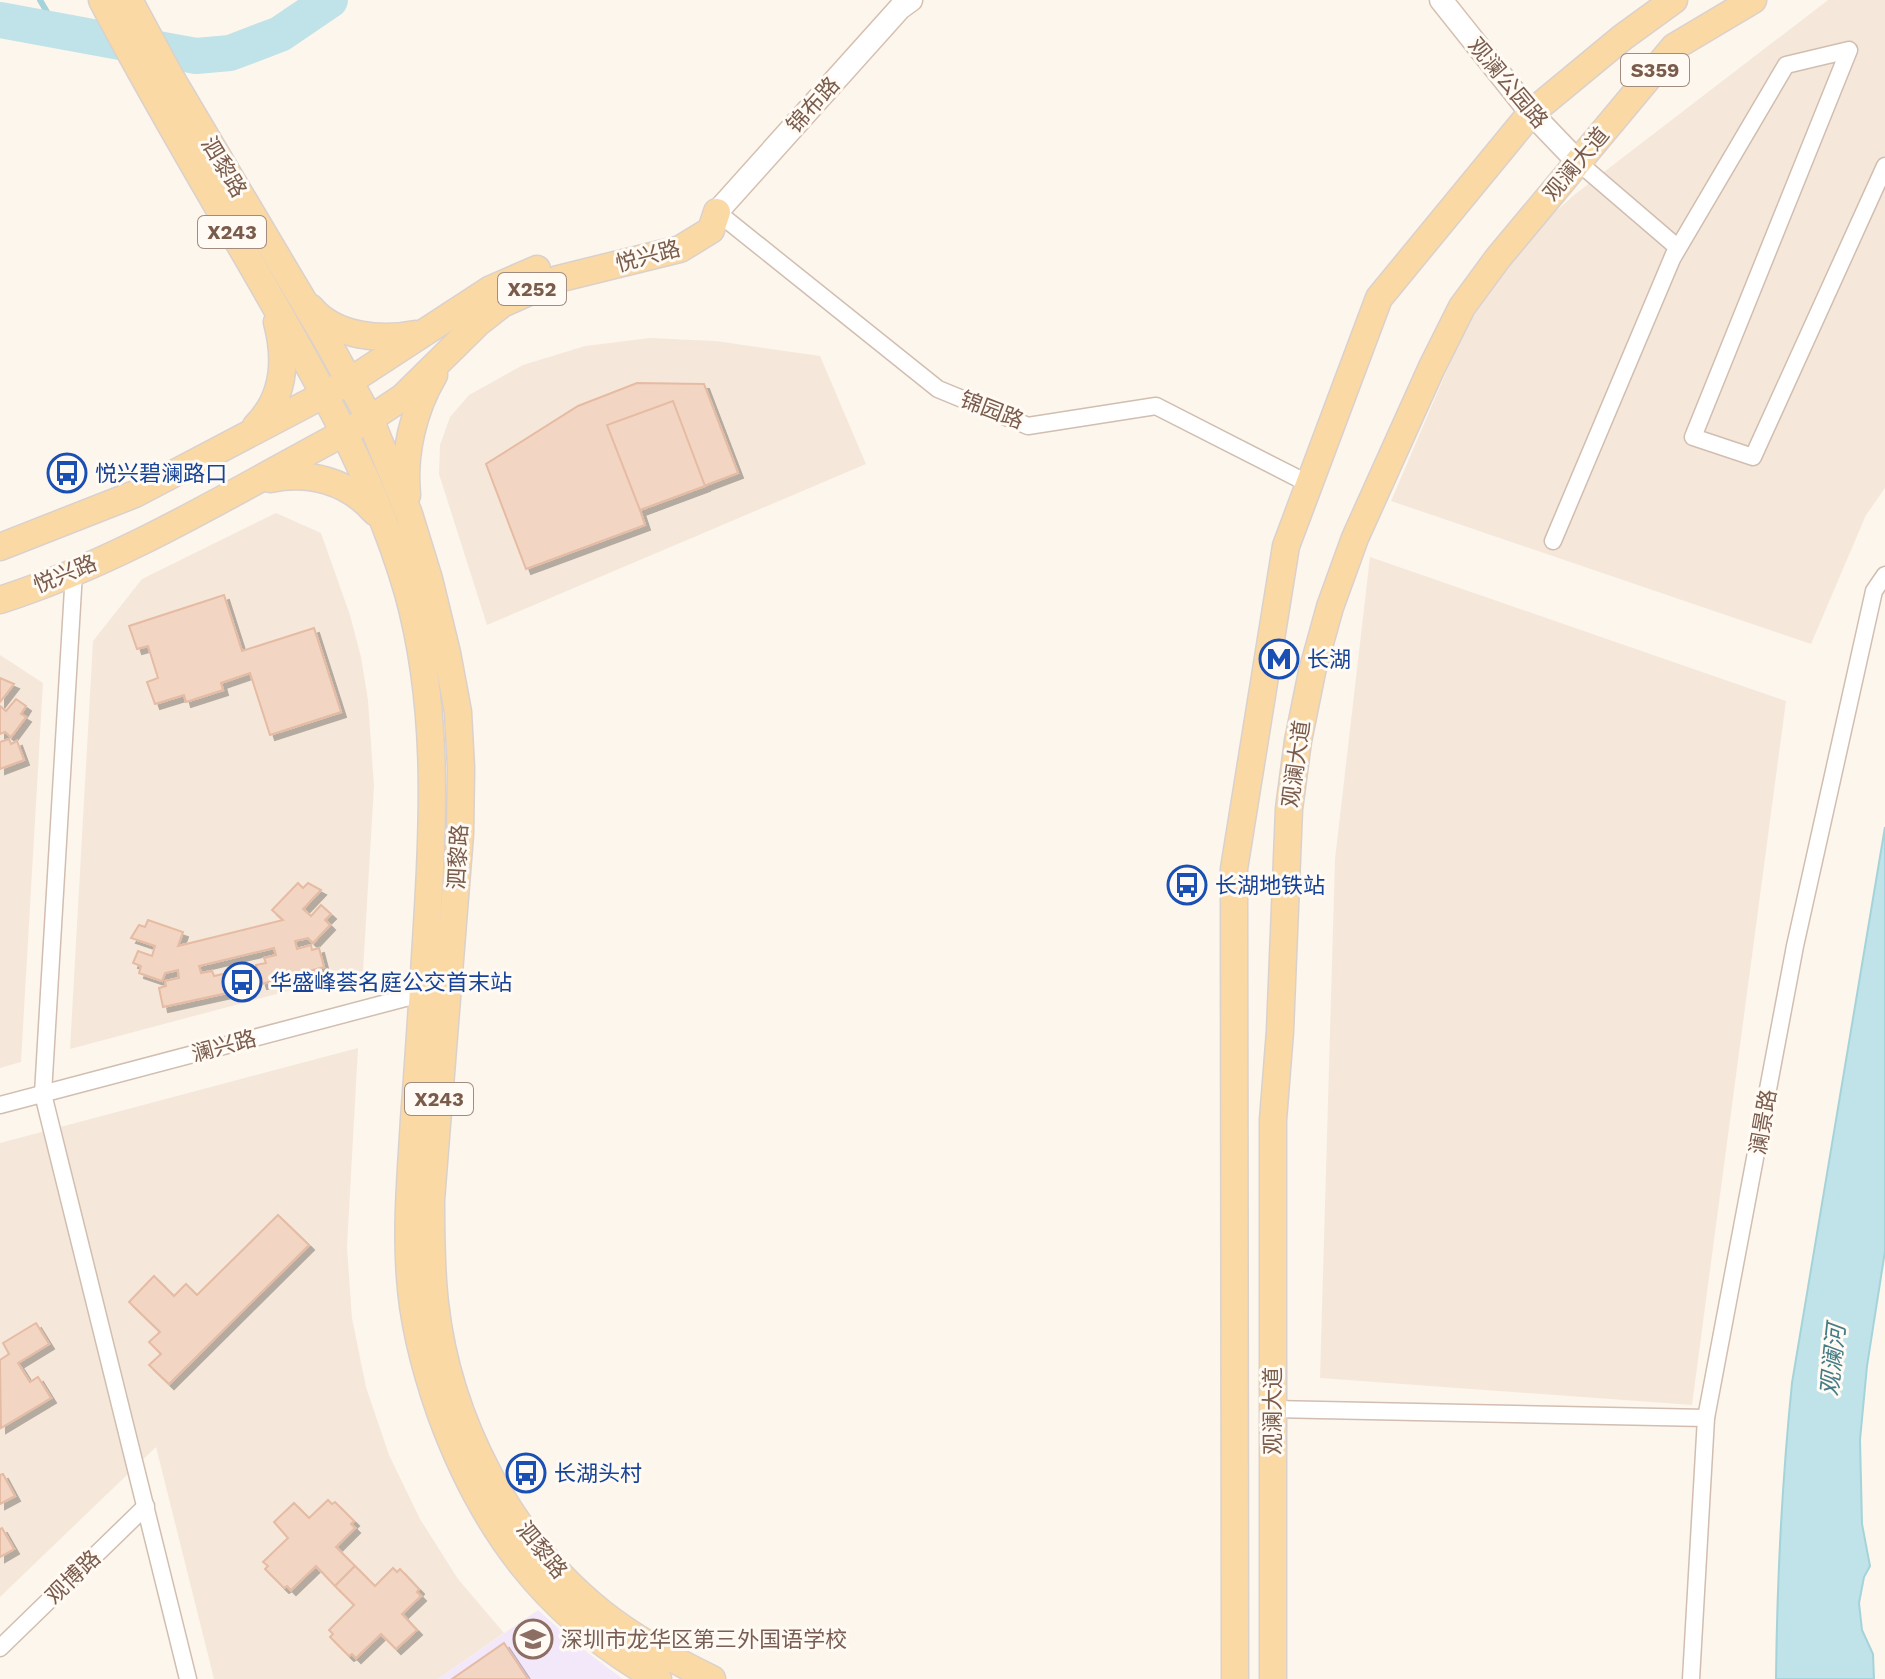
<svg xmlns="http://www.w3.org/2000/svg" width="1885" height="1679" font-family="'Work Sans','Noto Sans SC',sans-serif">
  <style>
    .residential { fill: #f5e8da }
    .education { fill: #f3e8fa }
    .water { fill: #bfe3e8; stroke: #a5d3da; stroke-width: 2 }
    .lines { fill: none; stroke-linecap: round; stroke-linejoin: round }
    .stream { stroke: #a5d3da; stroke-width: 6 }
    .river { stroke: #bfe3e8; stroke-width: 36 }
    .building { fill: #f3d5c3; stroke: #e6bba3; stroke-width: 2; filter: url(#shadow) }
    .street-casing { stroke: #d1beb0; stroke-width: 19 }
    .secondary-casing { stroke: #d6c0b0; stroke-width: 25 }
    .primary-casing { stroke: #dad1cd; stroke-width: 29 }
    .street { stroke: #fff; stroke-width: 16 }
    .secondary { stroke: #fff; stroke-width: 22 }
    .primary { stroke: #fbd9a5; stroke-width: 26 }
    .labels { text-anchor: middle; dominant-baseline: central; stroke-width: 6; stroke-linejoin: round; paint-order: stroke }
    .shield { fill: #fffaf3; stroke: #a28b7f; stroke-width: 2 }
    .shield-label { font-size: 20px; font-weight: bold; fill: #7a5c4d }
    .street-label { font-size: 22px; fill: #7a5c4d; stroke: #fffaf3 }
    .transit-label { font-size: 22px; fill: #164399; stroke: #fffaf3; text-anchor: start }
    .education-label { font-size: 22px; fill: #785e54; stroke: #fffaf3; text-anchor: start }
    .water-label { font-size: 24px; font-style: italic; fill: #437c86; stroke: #fffaf3 }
  </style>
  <defs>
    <filter id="shadow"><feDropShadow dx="5" dy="5" stdDeviation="0" flood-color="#0004"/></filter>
  </defs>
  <rect width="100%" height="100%" fill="#fdf6ec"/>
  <!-- residential -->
  <g class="residential">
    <path d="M1828 0H1885V488L1866 515 1811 644 1391 501 1465 328 1532 233 1574 195Z"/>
    <path d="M650 338 716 341 820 356 866 464 487 625 439 474 440 445 450 417 469 395 523 365 585 346Z"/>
    <path d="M276 513 321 533 350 615 361 657 368 700 374 786 363 971 70 1049 93 641 142 579Z"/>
    <path d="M1370 557 1786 701 1692 1405 1320 1378 1335 859Z"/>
    <path d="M0 655 43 683 21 1062 0 1068Z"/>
    <path d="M358 1048 347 1247 352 1318 366 1387 389 1455 420 1519 458 1579 504 1633 438 1679H214L156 1447 0 1597V1143Z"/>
  </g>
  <!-- education -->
  <path class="education" d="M538 1610 576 1644 623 1679H438Z"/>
  <!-- water -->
  <path class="water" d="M1885 827V1251L1867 1366 1860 1440 1862 1524 1870 1566 1864 1577 1859 1603 1862 1630 1873 1654 1874 1679H1776C1777 1580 1782 1482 1792 1383Z"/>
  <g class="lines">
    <!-- stream -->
    <path class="stream" d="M40 0 58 31"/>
    <!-- river -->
    <path class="river" d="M0 20 196 56 230 53 280 34 330 0"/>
  </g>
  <!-- building -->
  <g class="building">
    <path d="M637 383 704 384 738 473 640 510 645 525 526 569 486 464 578 406Z"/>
    <path d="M673 401 705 486 640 510 607 425Z"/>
    <path d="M224 595 242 651 314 628 341 712 270 735 250 673 221 683 223 690 186 702 184 695 155 704 147 682 158 678 148 646 137 649 129 626Z"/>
    <path d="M0 678 14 684 0 702Z"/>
    <path d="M16 699 26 706 21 714 26 717 11 737 5 732 0 734V706L6 711Z"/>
    <path d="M9 739 11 744 17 741 24 760 0 769V742Z"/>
    <path d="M298 883 303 888 308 883 321 890 303 909 311 916 321 905 331 914 325 920 330 925 313 943 308 938 295 941 297 949 311 945 312 950 319 948 324 967 262 984 256 965 266 963 264 958 276 955 274 948 199 966 201 973 212 971 214 976 223 974 227 993 163 1007 159 988 166 986 165 981 179 978 178 970 165 973 162 981 139 973 141 966 133 963 138 951 152 956 155 946 131 938 139 925 145 927 148 920 183 932 178 946 283 920 272 910Z"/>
    <path d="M278 1215 309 1245 169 1384 149 1365 161 1354 149 1342 160 1332 129 1302 154 1276 174 1296 186 1284 197 1295Z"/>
    <path d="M36 1323 49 1344 18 1363 30 1382 38 1377 51 1398 1 1428 0 1360 9 1354 3 1343Z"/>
    <path d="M3 1474 15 1496 0 1504V1475Z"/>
    <path d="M328 1500 332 1504 335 1502 354 1521 351 1524 355 1528 336 1547 355 1566 335 1586 316 1566 291 1590 287 1586 284 1588 265 1569 268 1566 263 1562 288 1538 274 1522 294 1503 309 1518Z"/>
    <path d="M2 1528 14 1549 0 1557V1529Z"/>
    <path d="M355 1566 375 1586 393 1568 397 1572 400 1569 419 1589 417 1592 421 1596 402 1614 417 1630 396 1649 381 1634 356 1658 352 1654 349 1656 330 1637 333 1634 329 1630 354 1605 335 1586Z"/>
    <path d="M504 1643 528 1679H452Z"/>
  </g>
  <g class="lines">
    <!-- street casing -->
    <g class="street-casing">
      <g id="street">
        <path d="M717 212 938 389 1028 426 1156 406 1309 484"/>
        <path d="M1673 257 1786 65 1849 50 1693 437 1753 457 1885 166"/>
        <path d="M1553 541 1677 247 1579 163"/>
        <path d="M74 572 43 1094 188 1679"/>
        <path d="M0 1105 428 992"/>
        <path d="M1272 1409 1706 1418"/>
        <path d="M0 1648 146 1506"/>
        <path d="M1691 1679 1706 1418 1795 946 1874 591 1885 575"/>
      </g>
    </g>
    <!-- secondary casing -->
    <g class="secondary-casing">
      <g id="secondary">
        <path d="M1441 0 1531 113 1579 163"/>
        <path d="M717 212 900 8 911 0"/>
      </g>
    </g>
    <!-- primary casing -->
    <g class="primary-casing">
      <g id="primary">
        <path d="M102 0C152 96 208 189 262 283 319 382 376 482 408 593 438 702 434 813 427 925 423 990 419 1054 414 1119 411 1172 406 1224 410 1277 413 1323 425 1369 440 1412 483 1531 547 1616 658 1679"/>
        <path d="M129 0 171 78 326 339 370 419 409 514 429 579 447 653 458 712 461 768 460 834 431 1200C431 1234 431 1269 435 1303 448 1420 510 1540 602 1613 636 1640 673 1660 712 1679"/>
        <path d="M311 308C335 337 382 341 416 334"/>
        <path d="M256 426C285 397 287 360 277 322"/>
        <path d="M270 479C310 471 348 481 375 512"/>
        <path d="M407 495C403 455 413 410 434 375"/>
        <path d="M0 547 135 494 350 381 491 289 537 269"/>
        <path d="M0 600C131 558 249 482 370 419L403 397 478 323 502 304 558 279 680 249 711 230 717 212"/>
        <path d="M1235 1679 1234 869 1286 546 1379 298 1531 113 1623 37 1674 0"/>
        <path d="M1273 1679V1120L1280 1031 1289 809 1298 741 1312 672 1330 607 1355 538 1432 367 1462 307 1498 258 1674 47 1753 0"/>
      </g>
    </g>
    <!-- street -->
    <use href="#street" class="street"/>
    <!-- secondary -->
    <use href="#secondary" class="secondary"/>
    <!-- primary -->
    <use href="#primary" class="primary"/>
  </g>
  <!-- icons -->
  <defs>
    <g id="bus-ring" transform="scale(2)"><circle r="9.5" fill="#fffaf3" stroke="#1a4fb4" stroke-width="1.5"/><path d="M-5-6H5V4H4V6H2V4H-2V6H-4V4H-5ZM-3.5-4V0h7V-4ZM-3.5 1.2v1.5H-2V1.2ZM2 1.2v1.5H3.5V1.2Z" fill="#1a4fb4"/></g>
    <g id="metro-ring" transform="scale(2)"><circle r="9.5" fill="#fffaf3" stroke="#1a4fb4" stroke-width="1.5"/><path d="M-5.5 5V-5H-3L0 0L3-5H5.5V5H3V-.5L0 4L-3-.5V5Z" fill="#1a4fb4"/></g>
    <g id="school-ring" transform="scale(2)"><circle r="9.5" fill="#fffaf3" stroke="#8d6e63" stroke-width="1.5"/><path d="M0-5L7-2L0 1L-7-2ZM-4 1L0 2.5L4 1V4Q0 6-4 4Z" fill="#8d6e63"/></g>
  </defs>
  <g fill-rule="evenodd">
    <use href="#bus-ring" x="67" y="473"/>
    <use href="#metro-ring" x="1279" y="659"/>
    <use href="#bus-ring" x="1187" y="885"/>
    <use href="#bus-ring" x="242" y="982"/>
    <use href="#bus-ring" x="526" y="1473"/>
    <use href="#school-ring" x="533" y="1639"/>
  </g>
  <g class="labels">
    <!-- shield labels -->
    <g class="shield">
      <rect x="1621" y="54" width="68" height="32" rx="6"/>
      <rect x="198" y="216" width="68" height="32" rx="6"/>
      <rect x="498" y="273" width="68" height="32" rx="6"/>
      <rect x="405" y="1083" width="68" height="32" rx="6"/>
    </g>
    <g class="shield-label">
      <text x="1655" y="70">S359</text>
      <text x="232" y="232">X243</text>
      <text x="532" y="289">X252</text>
      <text x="439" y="1099">X243</text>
    </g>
    <!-- street labels -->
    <g class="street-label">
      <text transform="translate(1508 83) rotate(50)">观澜公园路</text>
      <text transform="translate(813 105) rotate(-48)">锦布路</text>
      <text transform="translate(1576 164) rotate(-50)">观澜大道</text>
      <text transform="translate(224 167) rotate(59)">泗黎路</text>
      <text transform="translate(648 256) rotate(-15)">悦兴路</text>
      <text transform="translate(992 410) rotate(21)">锦园路</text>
      <text transform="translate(65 574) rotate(-22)">悦兴路</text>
      <text transform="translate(1296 764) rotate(-82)">观澜大道</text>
      <text transform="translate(458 857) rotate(-87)">泗黎路</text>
      <text transform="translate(224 1046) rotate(-15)">澜兴路</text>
      <text transform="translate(1763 1122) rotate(-80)">澜景路</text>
      <text transform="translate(1272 1411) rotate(-90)">观澜大道</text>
      <text transform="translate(542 1550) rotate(51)">泗黎路</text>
      <text transform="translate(73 1577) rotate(-44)">观博路</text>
    </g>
    <!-- transit labels -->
    <g class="transit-label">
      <text x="95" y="473">悦兴碧澜路口</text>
      <text x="1307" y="659">长湖</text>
      <text x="1215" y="885">长湖地铁站</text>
      <text x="270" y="982">华盛峰荟名庭公交首末站</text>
      <text x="554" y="1473">长湖头村</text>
    </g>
    <!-- education labels -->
    <g class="education-label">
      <text x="561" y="1639">深圳市龙华区第三外国语学校</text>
    </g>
    <!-- water labels -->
    <g class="water-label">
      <text transform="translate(1833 1360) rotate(-84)">观澜河</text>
    </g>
  </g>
</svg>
